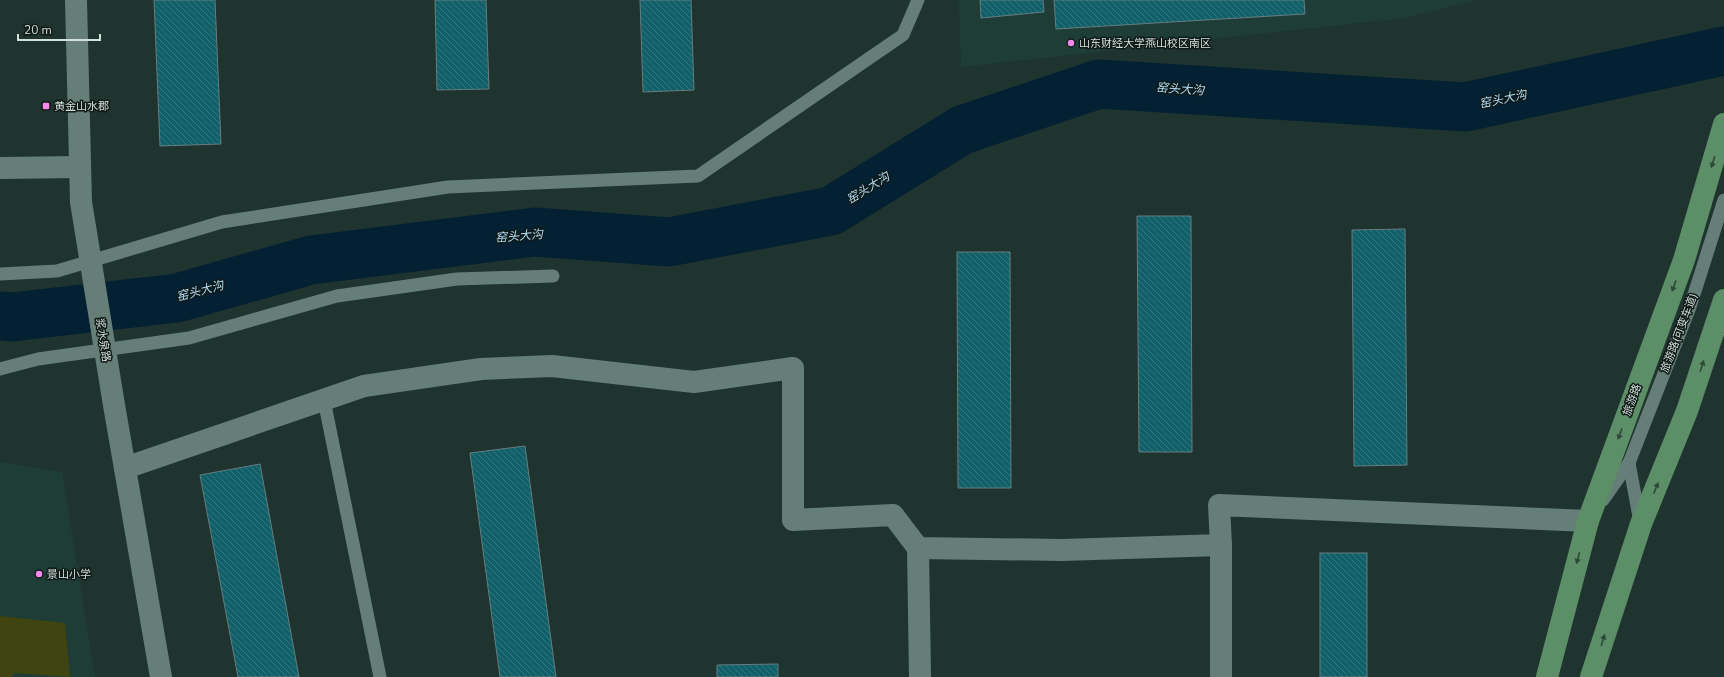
<svg xmlns="http://www.w3.org/2000/svg" width="1724" height="677" font-family="'Nunito Sans','Noto Sans SC',sans-serif">
  <style>
    .built { fill: #1e3d36 }
    .pitch { fill: #3f4411 }
    .lines { fill: none; stroke-linecap: round; stroke-linejoin: round }
    .river { stroke: #032132; stroke-width: 49 }
    .building { fill: url(#building-back-hatch); stroke: #657e81 }
    .lane { stroke: #667e78; stroke-width: 13 }
    .street { stroke: #667e78; stroke-width: 22 }
    .secondary { stroke: #667e78; stroke-width: 22 }
    .primary { stroke: #5c8e67; stroke-width: 22 }
    .oneway { fill: #2e4837 }
    .poi-dot { fill: #f788eb; stroke: #101a17; stroke-width: 1.5 }
    .labels { text-anchor: middle; dominant-baseline: central; stroke-width: 3; stroke-linejoin: round; paint-order: stroke }
    .poi-label { font-size: 11px; fill: #d2dfdb; stroke: #101a17; text-anchor: start }
    .street-label { font-size: 11px; fill: #d2dfdb; stroke: #101a17 }
    .water-label { font-size: 12px; font-style: italic; fill: #b0dbf8; stroke: #101a17 }
  </style>
  <defs>
    <pattern id="building-back-hatch" width="6" height="6" patternUnits="userSpaceOnUse"><rect width="6" height="6" fill="#105f69"/><path d="M-1 5l2 2M0 0l6 6M5-1l2 2" fill="none" stroke="#32767e"/></pattern>
  </defs>
  <rect width="100%" height="100%" fill="#1f342f"/>
  <!-- built -->
  <g class="built">
    <path d="M959 0H1476L1404 18 961 67Z"/>
    <path d="M0 462 62 472 95 677H0Z"/>
  </g>
  <!-- pitch -->
  <path class="pitch" d="M0 616 65 623 70 677 13 673V677H0Z"/>
  <g class="lines">
    <!-- river -->
    <path class="river" d="M0 316 12 317 177 298 311 260 535 232 669 242 831 211 962 130 1099 84 1465 107 1724 51"/>
  </g>
  <!-- building -->
  <g class="building">
    <path d="M154 0H215L221 144 160 146Z"/>
    <path d="M435 0H486L489 89 437 90Z"/>
    <path d="M640 0H691L694 90 643 92Z"/>
    <path d="M980 0H1043L1044 12 981 18Z"/>
    <path d="M1054 0H1304L1305 14 1056 29Z"/>
    <path d="M1137 216H1191L1192 452H1139Z"/>
    <path d="M1405 229 1407 465 1354 466 1352 230Z"/>
    <path d="M957 252H1010L1011 488H958Z"/>
    <path d="M525 446 556 677H500L470 453Z"/>
    <path d="M260 464 299 677H238L200 475Z"/>
    <rect x="1320" y="553" width="47" height="124"/>
    <path d="M778 664V677H717V665Z"/>
  </g>
  <g class="lines">
    <!-- lane -->
    <g class="lane">
      <path d="M0 274 57 271 222 222 448 187 698 176 903 35 918 0"/>
      <path d="M0 369 38 359 189 338 337 296 457 279 553 276"/>
      <path d="M324 400 380 677"/>
      <path d="M1629 463 1640 522"/>
      <path d="M1603 500 1629 463 1690 307 1724 200"/>
    </g>
    <!-- street -->
    <g class="street">
      <path d="M0 168 80 167"/>
      <path d="M125 468 364 386 481 369 552 366 694 382 793 368V520L893 515 918 548 1062 550 1221 545 1219 505 1588 521"/>
      <path d="M918 548 920 677"/>
      <path d="M1221 677V545"/>
    </g>
    <!-- secondary -->
    <path class="secondary" d="M76 0 81 202 114 405 161 677"/>
    <!-- primary -->
    <g class="primary">
      <path d="M1547 677 1588 521 1684 260 1724 124"/>
      <path d="M1591 677 1641 524 1687 411 1724 300"/>
    </g>
  </g>
  <!-- one-way arrows -->
  <defs><path id="oneway-solid" d="M-6-.8H1V-3.2L6.5 0L1 3.2V.8H-6Z"/></defs>
  <g class="oneway">
    <use href="#oneway-solid" transform="translate(1713 162) rotate(107)"/>
    <use href="#oneway-solid" transform="translate(1674 286) rotate(110)"/>
    <use href="#oneway-solid" transform="translate(1702 366) rotate(-72)"/>
    <use href="#oneway-solid" transform="translate(1620 434) rotate(110)"/>
    <use href="#oneway-solid" transform="translate(1656 488) rotate(-68)"/>
    <use href="#oneway-solid" transform="translate(1578 558) rotate(105)"/>
    <use href="#oneway-solid" transform="translate(1603 640) rotate(-72)"/>
  </g>
  <!-- markers -->
  <g class="poi-dot">
    <circle cx="1071" cy="43" r="4"/>
    <rect x="42" y="102" width="8" height="8" rx="2"/>
    <circle cx="39" cy="574" r="4"/>
  </g>
  <g class="labels">
    <!-- poi labels -->
    <g class="poi-label">
      <text x="1079" y="43">山东财经大学燕山校区南区</text>
      <text x="54" y="106">黄金山水郡</text>
      <text x="47" y="574">景山小学</text>
    </g>
    <!-- street labels -->
    <g class="street-label">
      <text transform="translate(1679 333) rotate(-69)">旅游路(可变车道)</text>
      <text transform="translate(103 340) rotate(81)">浆水泉路</text>
      <text transform="translate(1632 400) rotate(-70)">旅游路</text>
    </g>
    <!-- water labels -->
    <g class="water-label">
      <text transform="translate(1180 89) rotate(4)">窑头大沟</text>
      <text transform="translate(1503 99) rotate(-12)">窑头大沟</text>
      <text transform="translate(868 188) rotate(-32)">窑头大沟</text>
      <text transform="translate(519 236) rotate(-5)">窑头大沟</text>
      <text transform="translate(200 291) rotate(-15)">窑头大沟</text>
    </g>
  </g>
  <!-- scale -->
  <path d="M18 34v6h82v-6" fill="none" stroke="#d2dfdb" stroke-width="2"/>
  <text x="24" y="34" font-size="12" fill="#d2dfdb" stroke="#101a17" stroke-width="3" paint-order="stroke">20 m</text>
</svg>
